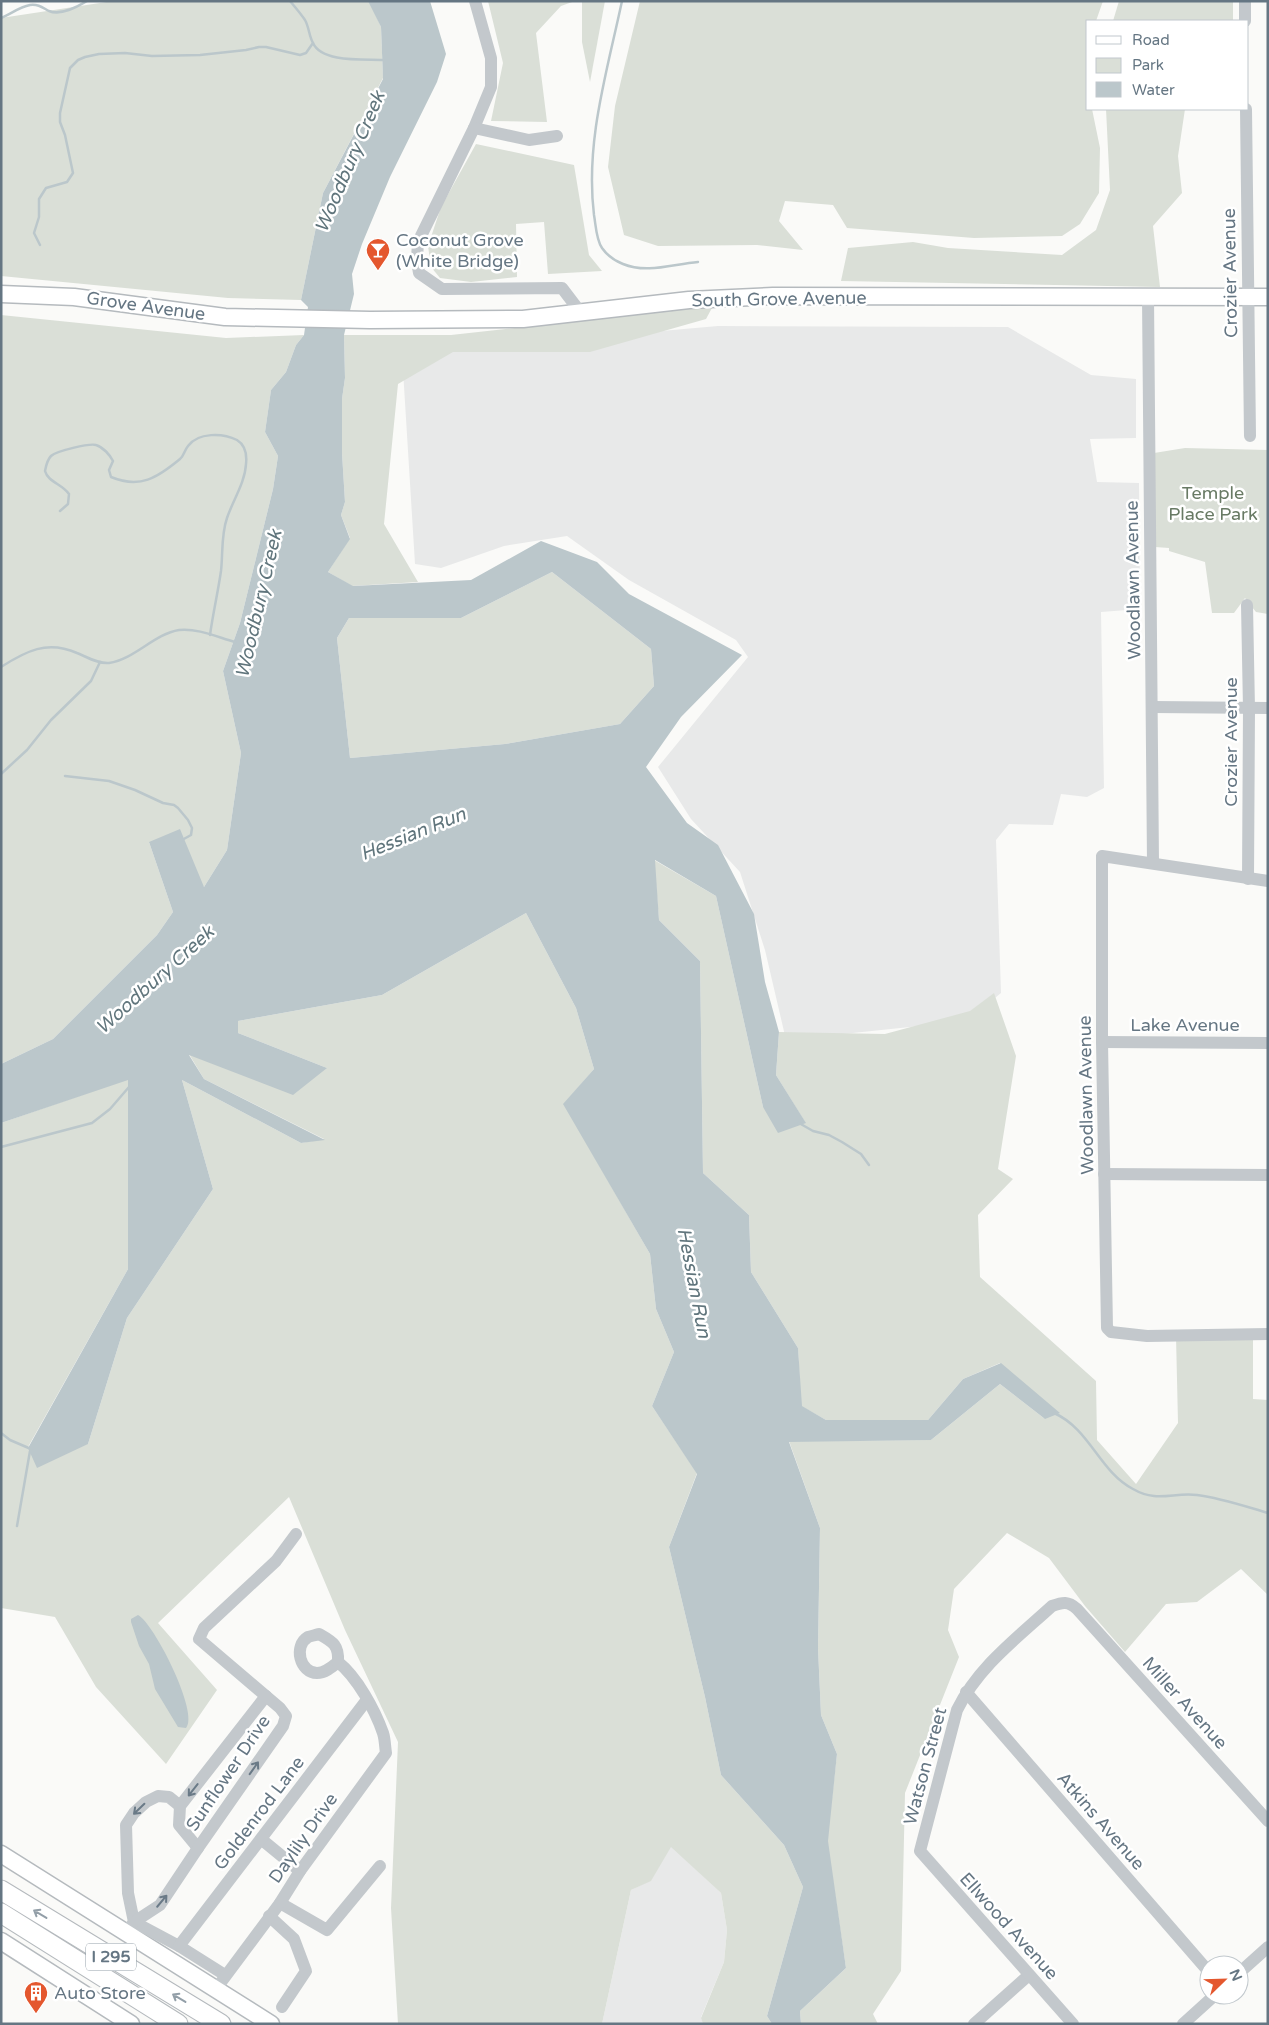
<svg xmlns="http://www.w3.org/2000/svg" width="1269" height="2025" font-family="'Varela Round',sans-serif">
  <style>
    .built { fill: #e8e9e9 }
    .green { fill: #dadfd7 }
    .water { fill: #bbc7cb; fill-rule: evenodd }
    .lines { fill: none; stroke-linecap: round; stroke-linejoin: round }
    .stream { stroke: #bbc7cb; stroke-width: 2.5 }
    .major-casing { stroke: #b5babe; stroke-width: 19 }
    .highway-casing { stroke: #b4b9bd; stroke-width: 21 }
    .minor { stroke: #c3c8cc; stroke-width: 12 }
    .major { stroke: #fff; stroke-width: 16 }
    .highway { stroke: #fff; stroke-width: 19 }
    .oneway { stroke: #6a7a87 }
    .oneway2 { stroke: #939fa8 }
    .labels { text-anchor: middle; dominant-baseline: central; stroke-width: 5; stroke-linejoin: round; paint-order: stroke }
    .shield { fill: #fff; stroke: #939fa8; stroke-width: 1 }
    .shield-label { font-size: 16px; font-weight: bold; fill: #657683 }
    .poi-label { font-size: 18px; fill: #657683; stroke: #fff; text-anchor: start }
    .street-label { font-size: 18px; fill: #657683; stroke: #fff }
    .park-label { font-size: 18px; fill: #687a64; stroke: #fff }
    .water-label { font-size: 19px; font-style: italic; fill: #60757c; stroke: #fff }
  </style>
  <rect width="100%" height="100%" fill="#fafaf8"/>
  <!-- built -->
  <g class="built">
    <path d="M718 326 1008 327 1091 375 1136 379V438L1090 439 1097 482 1139 483 1140 609 1101 612 1104 788 1087 797 1061 794 1053 825 1009 824 996 840 1001 993 967 1021 786 1040 765 950 740 872 691 819 658 767 748 657 736 640 629 580 567 536 504 546 441 568 415 564 402 354Z"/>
    <path d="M671 1846 721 1893 727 1930 724 1962 701 2017 703 2024H602L631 1890 651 1880Z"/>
  </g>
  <!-- green -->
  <g class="green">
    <path d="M113 1 370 2 381 27 383 78 323 193 301 300 228 298 1 276V18Z"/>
    <path d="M488 1H575L561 6 536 33 547 122 491 121 503 63Z"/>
    <path d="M582 1H605L590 82 582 42Z"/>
    <path d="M640 1H1103L1096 21H1088V109H1092L1100 148 1099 193 1080 224 1062 236 974 238 847 228 833 205 785 201 779 221 803 250 757 245 658 246 624 235 608 167 615 106Z"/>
    <path d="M1119 1H1233V21H1113Z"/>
    <path d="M1106 109H1185L1178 156 1182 193 1153 226 1160 287 841 281 848 248 913 242 948 248 1062 255 1096 230 1110 190Z"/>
    <path d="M476 144 574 165 589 255 602 271 548 274 544 222 516 224 517 277 471 282 440 278 431 267 428 246 441 207Z"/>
    <path d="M713 306 706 319 590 352H453L398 384 384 524 418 582 352 586 328 572 350 538 341 515 345 502 342 453V399L345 378 344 335H451Z"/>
    <path d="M1 315 226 338 304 335 296 345 286 372 271 390 265 432 278 456 273 489 240 623 223 671 241 753 227 850 204 887 149 842 173 912 157 935 53 1039 1 1064Z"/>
    <path d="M1185 448 1268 450V614L1256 612 1245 598 1234 613H1212L1205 562 1169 551V548L1155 547 1154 453Z"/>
    <path d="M552 572 651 649 654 686 620 724 505 744 350 758 337 638 349 618H461Z"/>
    <path d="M654 860 716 896 763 1107 805 1122 776 1075 779 1032 885 1034 970 1011 994 993 1016 1056 998 1169 1013 1179 978 1215 980 1277 1096 1381 1097 1440 1136 1484 1178 1423 1176 1336 1253 1331V1399L1268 1400V1595L1241 1569 1197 1602 1166 1604 1125 1652 1085 1606 1049 1558 1007 1533 954 1589 948 1630 959 1657 905 1793 901 1971 873 2014 878 2024H801L800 2011 846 1968 827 1841 837 1754 821 1715 818 1648 820 1528 789 1441 931 1440 1000 1384 1045 1419 1000 1363 963 1379 928 1420H826L801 1406 798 1348 751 1272 749 1215 703 1173 700 961 659 920Z"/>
    <path d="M526 913 576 1008 594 1069 564 1104 650 1254 656 1309 674 1352 652 1406 697 1473 669 1547 705 1697 721 1775 784 1845 803 1887 767 2016 772 2024H703L701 2018 724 1962 727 1930 721 1893 671 1847 651 1881 631 1890 602 2024H398L391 1908 398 1742 345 1630 289 1497 158 1623 217 1690 166 1764 96 1687 55 1617 1 1608V1123L128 1079V1269L28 1447 88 1444 127 1318 213 1189 182 1080 301 1143 324 1139 204 1079 189 1054 327 1068 238 1033V1021L382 995Z"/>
  </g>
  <!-- water -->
  <g class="water">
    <path d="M368 1H430L446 54 437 82 390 177 362 244 352 274 354 294 344 335 345 378 342 399V453L345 502 341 515 350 539 328 572 353 586 471 580 541 541 597 562 629 594 742 655 681 717 646 767 687 823 718 845 754 914 765 982 779 1032 776 1075 806 1123 778 1133 763 1107 716 896 655 860 659 920 700 961 703 1173 749 1215 751 1272 798 1348 802 1406 826 1420H928L963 1379 1001 1363 1060 1413 1045 1419 1000 1384 931 1440 789 1442 820 1528 818 1648 821 1715 837 1754 828 1841 846 1968 800 2011 801 2024H772L767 2016 803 1887 784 1845 721 1775 705 1697 669 1547 697 1474 652 1406 674 1352 656 1309 650 1254 563 1104 594 1069 576 1008 526 913 382 995 238 1021V1033L327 1068 293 1095 189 1055 204 1079 325 1140 301 1143 182 1080 213 1189 127 1318 88 1444 37 1468 28 1448 128 1269V1080L1 1123V1064L53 1039 157 935 173 912 149 842 180 829 204 887 227 850 241 753 223 671 240 623 273 489 278 456 265 432 271 390 286 372 296 345 304 335 308 307 301 300 323 193 383 79 381 27ZM552 572 651 649 654 686 620 724 505 744 350 758 337 638 349 618H461Z"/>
    <path d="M138 1615C154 1623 200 1714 186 1728L178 1727 155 1689 149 1664 139 1646 131 1622V1619Z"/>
  </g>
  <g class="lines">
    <!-- stream -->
    <g class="stream">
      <path d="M290 1C295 7 301 14 305 20 309 27 309 36 313 43 322 63 364 59 383 60"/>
      <path d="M622 1C607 72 585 142 594 215 596 226 596 239 602 248 607 255 615 261 623 264 647 274 673 264 698 262"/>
      <path d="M1 18C11 14 19 7 30 5 39 4 43 8 49 11 61 16 77 7 87 1"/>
      <path d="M40 245 34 233 39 217V199L46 188 67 182 73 173 65 135 60 122V113L70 68 78 60 85 57 99 54 125 53 152 56 200 55 246 50 259 47H266L300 55 306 53 313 43"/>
      <path d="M60 511 68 504 69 494C62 484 48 482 45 471 46 466 47 460 51 456 56 451 90 443 96 445 103 447 110 455 113 461L109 470 111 477C140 489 157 478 180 459 184 456 184 451 188 446 198 432 223 433 237 440 245 445 247 455 246 464 245 483 233 500 227 518 221 535 223 553 221 571 218 592 213 613 210 635"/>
      <path d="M1 667C26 651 47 640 77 653 87 657 98 664 109 663 135 659 154 634 179 630 198 628 217 637 235 642"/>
      <path d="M1 774 27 750 51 720 91 681 100 662"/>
      <path d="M65 776 109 781 135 790 163 803 174 805 178 808 188 820 192 828 191 835 182 840"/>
      <path d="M799 1123 813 1131 829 1135 842 1142 861 1154 869 1165"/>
      <path d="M1 1147 92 1123 110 1109 129 1087"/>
      <path d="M1054 1413C1090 1429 1099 1471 1133 1489 1157 1503 1173 1492 1197 1495 1221 1498 1244 1506 1268 1513"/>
      <path d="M1 1433 10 1440 31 1449"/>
      <path d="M17 1526 30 1451"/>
    </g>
    <!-- major casing -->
    <g class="major-casing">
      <g id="major">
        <path d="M1 294 74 297 225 317 370 320 523 319 689 300 773 296 1268 297"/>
        <path d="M1 1854 271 2024"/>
        <path d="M1 1941 131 2024"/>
      </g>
    </g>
    <!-- highway casing -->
    <g class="highway-casing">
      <g id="highway">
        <path d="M1 1890 221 2024"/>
        <path d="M1 1913 178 2024"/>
      </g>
    </g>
    <!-- minor -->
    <g class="minor">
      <path d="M475 1 491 58V87L474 128 420 238C416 250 416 260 419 273L442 289 562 288 581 313"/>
      <path d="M1245 1V21"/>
      <path d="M1246 109 1250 436"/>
      <path d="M474 128 529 140 557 136"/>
      <path d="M1148 297 1153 863"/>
      <path d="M1247 605 1249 709 1248 879"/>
      <path d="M1153 707 1268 708"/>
      <path d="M1268 881 1102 856V1042L1107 1328 1111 1332 1147 1336 1268 1334"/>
      <path d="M1102 1042 1268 1043"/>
      <path d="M1104 1174 1268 1175"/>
      <path d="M319 1634C333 1642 339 1645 338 1662 332 1667 325 1673 317 1673 300 1673 293 1646 308 1637 311 1636 316 1635 319 1634Z"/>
      <path d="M966 1692 1209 1972"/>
      <path d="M180 1806 169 1797 158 1796 146 1802 134 1813 126 1825 128 1893 134 1922 179 1946 225 1975"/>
      <path d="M261 1839 300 1871"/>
      <path d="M198 1848 179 1825 180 1806 266 1696"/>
      <path d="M280 1903 327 1930 380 1866"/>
      <path d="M269 1916 294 1939 306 1971 282 2007"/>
      <path d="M126 1933 134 1922 160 1905 198 1848 283 1726 286 1716 280 1708 199 1639 204 1628 276 1561 296 1534"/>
      <path d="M179 1946 366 1701"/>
      <path d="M1239 1973 1268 1947"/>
      <path d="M216 1989 280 1903 300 1871 386 1753C385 1747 385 1739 383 1733 375 1710 357 1677 338 1662"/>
      <path d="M974 2024 1029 1975"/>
      <path d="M1073 2024 920 1851 957 1710C978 1667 1017 1638 1052 1606 1063 1602 1068 1601 1077 1609L1268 1821"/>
      <path d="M1183 2024 1215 1995"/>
    </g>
    <!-- major -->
    <use href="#major" class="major"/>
    <!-- highway -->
    <use href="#highway" class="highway"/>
  </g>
  <!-- one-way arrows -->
  <defs><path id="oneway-shaft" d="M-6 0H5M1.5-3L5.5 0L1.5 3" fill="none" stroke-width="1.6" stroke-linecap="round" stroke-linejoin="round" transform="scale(1.25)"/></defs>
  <g class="oneway">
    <use href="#oneway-shaft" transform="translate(254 1768) rotate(-55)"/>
    <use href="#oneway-shaft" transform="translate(193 1790) rotate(128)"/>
    <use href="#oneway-shaft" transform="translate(139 1809) rotate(136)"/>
    <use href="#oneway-shaft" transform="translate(162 1901) rotate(-50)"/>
  </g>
  <g class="oneway2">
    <use href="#oneway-shaft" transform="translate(40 1914) rotate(-149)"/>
    <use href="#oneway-shaft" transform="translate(179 1998) rotate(-149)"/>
  </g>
  <!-- icons -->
  <defs>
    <g id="bar-pin" transform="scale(1.25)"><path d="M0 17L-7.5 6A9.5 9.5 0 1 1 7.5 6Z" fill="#e4572e" stroke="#fff"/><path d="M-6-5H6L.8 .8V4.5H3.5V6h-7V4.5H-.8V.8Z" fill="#fff"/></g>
    <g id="building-pin" transform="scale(1.25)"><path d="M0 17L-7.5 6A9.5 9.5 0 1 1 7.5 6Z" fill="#e4572e" stroke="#fff"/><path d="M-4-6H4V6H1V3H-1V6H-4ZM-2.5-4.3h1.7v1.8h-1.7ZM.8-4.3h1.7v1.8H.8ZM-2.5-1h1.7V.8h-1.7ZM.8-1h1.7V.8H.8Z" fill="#fff"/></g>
  </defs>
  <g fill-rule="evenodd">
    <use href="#bar-pin" x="378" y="250"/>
    <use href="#building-pin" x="36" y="1993"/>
  </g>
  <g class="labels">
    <!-- shield labels -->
    <rect class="shield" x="86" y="1943.5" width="50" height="27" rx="4"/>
    <g class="shield-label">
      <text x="111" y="1957">I 295</text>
    </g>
    <!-- poi labels -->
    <g class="poi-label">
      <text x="396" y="240">Coconut Grove<tspan x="396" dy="21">(White Bridge)</tspan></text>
      <text x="54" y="1993">Auto Store</text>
    </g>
    <!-- street labels -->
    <g class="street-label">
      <text transform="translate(1230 273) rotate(-91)">Crozier Avenue</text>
      <text transform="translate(779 299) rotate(-1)">South Grove Avenue</text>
      <text transform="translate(146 306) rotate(8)">Grove Avenue</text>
      <text transform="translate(1133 580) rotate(-91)">Woodlawn Avenue</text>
      <text transform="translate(1231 742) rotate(-90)">Crozier Avenue</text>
      <text x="1185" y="1025">Lake Avenue</text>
      <text transform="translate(1086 1095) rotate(-91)">Woodlawn Avenue</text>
      <text transform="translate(1185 1703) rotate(48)">Miller Avenue</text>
      <text transform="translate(925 1766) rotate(-75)">Watson Street</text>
      <text transform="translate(228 1773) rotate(-56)">Sunflower Drive</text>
      <text transform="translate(259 1813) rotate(-53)">Goldenrod Lane</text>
      <text transform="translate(1101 1821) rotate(49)">Atkins Avenue</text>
      <text transform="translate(303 1838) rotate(-55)">Daylily Drive</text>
      <text transform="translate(1009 1926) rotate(48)">Ellwood Avenue</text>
    </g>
    <!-- park labels -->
    <g class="park-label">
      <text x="1213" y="493">Temple<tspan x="1213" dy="21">Place Park</tspan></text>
    </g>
    <!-- water labels -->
    <g class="water-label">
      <text transform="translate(350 162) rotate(-67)">Woodbury Creek</text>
      <text transform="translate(259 604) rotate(-77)">Woodbury Creek</text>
      <text transform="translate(413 834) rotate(-22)">Hessian Run</text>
      <text transform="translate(155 980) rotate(-42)">Woodbury Creek</text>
      <text transform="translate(694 1283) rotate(79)">Hessian Run</text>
    </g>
  </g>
  <!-- border -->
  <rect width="1269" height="2025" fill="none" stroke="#657683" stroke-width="5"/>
  <!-- legend -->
  <rect x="1086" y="20" width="162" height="90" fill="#ffffff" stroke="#c1c8cd"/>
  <rect x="1096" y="36" width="25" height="8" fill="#ffffff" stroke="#c1c8cd"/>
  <text x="1132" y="45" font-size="15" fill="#657683">Road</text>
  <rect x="1096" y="58" width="25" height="15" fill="#dadfd7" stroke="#c1c8cd"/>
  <text x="1132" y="70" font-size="15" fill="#657683">Park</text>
  <rect x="1096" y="82" width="25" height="15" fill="#bbc7cb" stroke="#c1c8cd"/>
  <text x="1132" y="95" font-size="15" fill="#657683">Water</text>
  <!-- north arrow -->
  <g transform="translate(1224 1980) rotate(67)"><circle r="24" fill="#ffffff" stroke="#c1c8cd"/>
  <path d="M0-4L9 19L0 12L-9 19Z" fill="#e4572e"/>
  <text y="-8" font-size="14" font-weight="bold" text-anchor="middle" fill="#657683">N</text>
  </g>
</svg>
